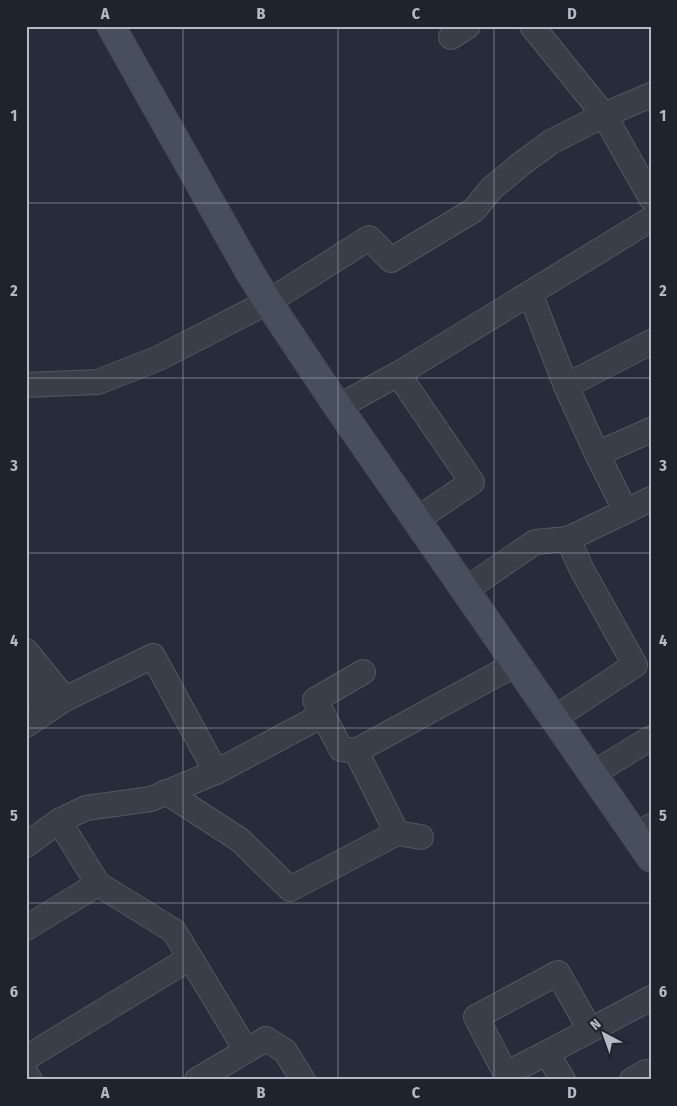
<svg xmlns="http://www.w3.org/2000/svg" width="677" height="1106" font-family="'Fira Sans Condensed',sans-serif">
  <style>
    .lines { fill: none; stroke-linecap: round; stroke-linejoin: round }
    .street-casing { stroke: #515761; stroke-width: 26 }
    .secondary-casing { stroke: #424852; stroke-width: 30 }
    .street { stroke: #393f49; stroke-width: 24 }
    .secondary { stroke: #474e5c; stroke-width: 28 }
    .grid { fill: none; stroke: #b4bac5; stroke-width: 1; stroke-opacity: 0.55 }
    .neatline { fill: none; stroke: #b4bac5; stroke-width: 2 }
    .grid-label { font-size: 16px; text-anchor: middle; font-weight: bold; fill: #b4bac5 }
  </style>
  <rect width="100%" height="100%" fill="#262c39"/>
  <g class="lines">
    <!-- street casing -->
    <g class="street-casing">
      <g id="street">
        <path d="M532 26 604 115 651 198"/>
        <path d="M451 37 468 26"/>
        <path d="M530 293 566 386 597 454 625 510"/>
        <path d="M398 374 472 482 416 520"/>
        <path d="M26 385 98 382 159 358 268 302 369 238 391 260 474 210 492 188 525 161 551 142 604 115 651 95"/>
        <path d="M566 386 651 342"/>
        <path d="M338 407 398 374 651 219"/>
        <path d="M597 454 651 430"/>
        <path d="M465 590 535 542 568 539 651 499"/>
        <path d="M26 651 65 699 153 656 216 772"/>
        <path d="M363 672 315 700 341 749 356 751 397 833 421 837"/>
        <path d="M26 685 48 710"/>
        <path d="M553 719 635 665 582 570 568 539"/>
        <path d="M26 725 65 699"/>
        <path d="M356 751 516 664"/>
        <path d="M592 774 651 738"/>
        <path d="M166 792 240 840 290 889 397 833"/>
        <path d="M59 821 98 884"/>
        <path d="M636 836 651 826"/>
        <path d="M26 845 59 821 86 808 151 799 216 772 323 715"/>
        <path d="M26 928 98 884 174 931 246 1050"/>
        <path d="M590 1030 558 973 476 1017 506 1074C554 1049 603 1024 651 998"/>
        <path d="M547 1053 563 1080"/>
        <path d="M26 1058 190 958"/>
        <path d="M26 1074 30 1080"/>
        <path d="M197 1080 266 1039 285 1051 303 1080"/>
        <path d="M632 1080 646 1072"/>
      </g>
    </g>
    <!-- secondary casing -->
    <g class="secondary-casing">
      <path id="secondary" d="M111 26 249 271 268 302 338 407 651 858"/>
    </g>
    <!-- street -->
    <use href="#street" class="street"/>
    <!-- secondary -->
    <use href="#secondary" class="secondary"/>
  </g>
  <!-- grid -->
  <path class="grid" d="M183 26V1080M338 26V1080M494 26V1080M26 203H651M26 378H651M26 553H651M26 728H651M26 903H651"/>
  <!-- border -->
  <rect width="677" height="1106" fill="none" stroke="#1e242e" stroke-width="55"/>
  <!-- north arrow -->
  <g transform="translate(604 1034) rotate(319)" stroke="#1e242e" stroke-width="4" paint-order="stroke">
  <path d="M0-4L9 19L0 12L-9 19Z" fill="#b4bac5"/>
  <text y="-8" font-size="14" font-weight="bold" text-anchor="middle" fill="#b4bac5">N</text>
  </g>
  <rect x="28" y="28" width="622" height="1050" class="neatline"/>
  <g class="grid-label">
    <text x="105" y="19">A</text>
    <text x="261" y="19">B</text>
    <text x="416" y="19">C</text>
    <text x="572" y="19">D</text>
    <text x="14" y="121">1</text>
    <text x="663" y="121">1</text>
    <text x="14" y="296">2</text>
    <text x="663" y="296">2</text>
    <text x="14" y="471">3</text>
    <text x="663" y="471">3</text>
    <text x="14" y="646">4</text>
    <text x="663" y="646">4</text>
    <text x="14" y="821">5</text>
    <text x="663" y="821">5</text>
    <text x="14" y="997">6</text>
    <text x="663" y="997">6</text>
    <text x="105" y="1098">A</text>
    <text x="261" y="1098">B</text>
    <text x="416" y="1098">C</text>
    <text x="572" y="1098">D</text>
  </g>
</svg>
